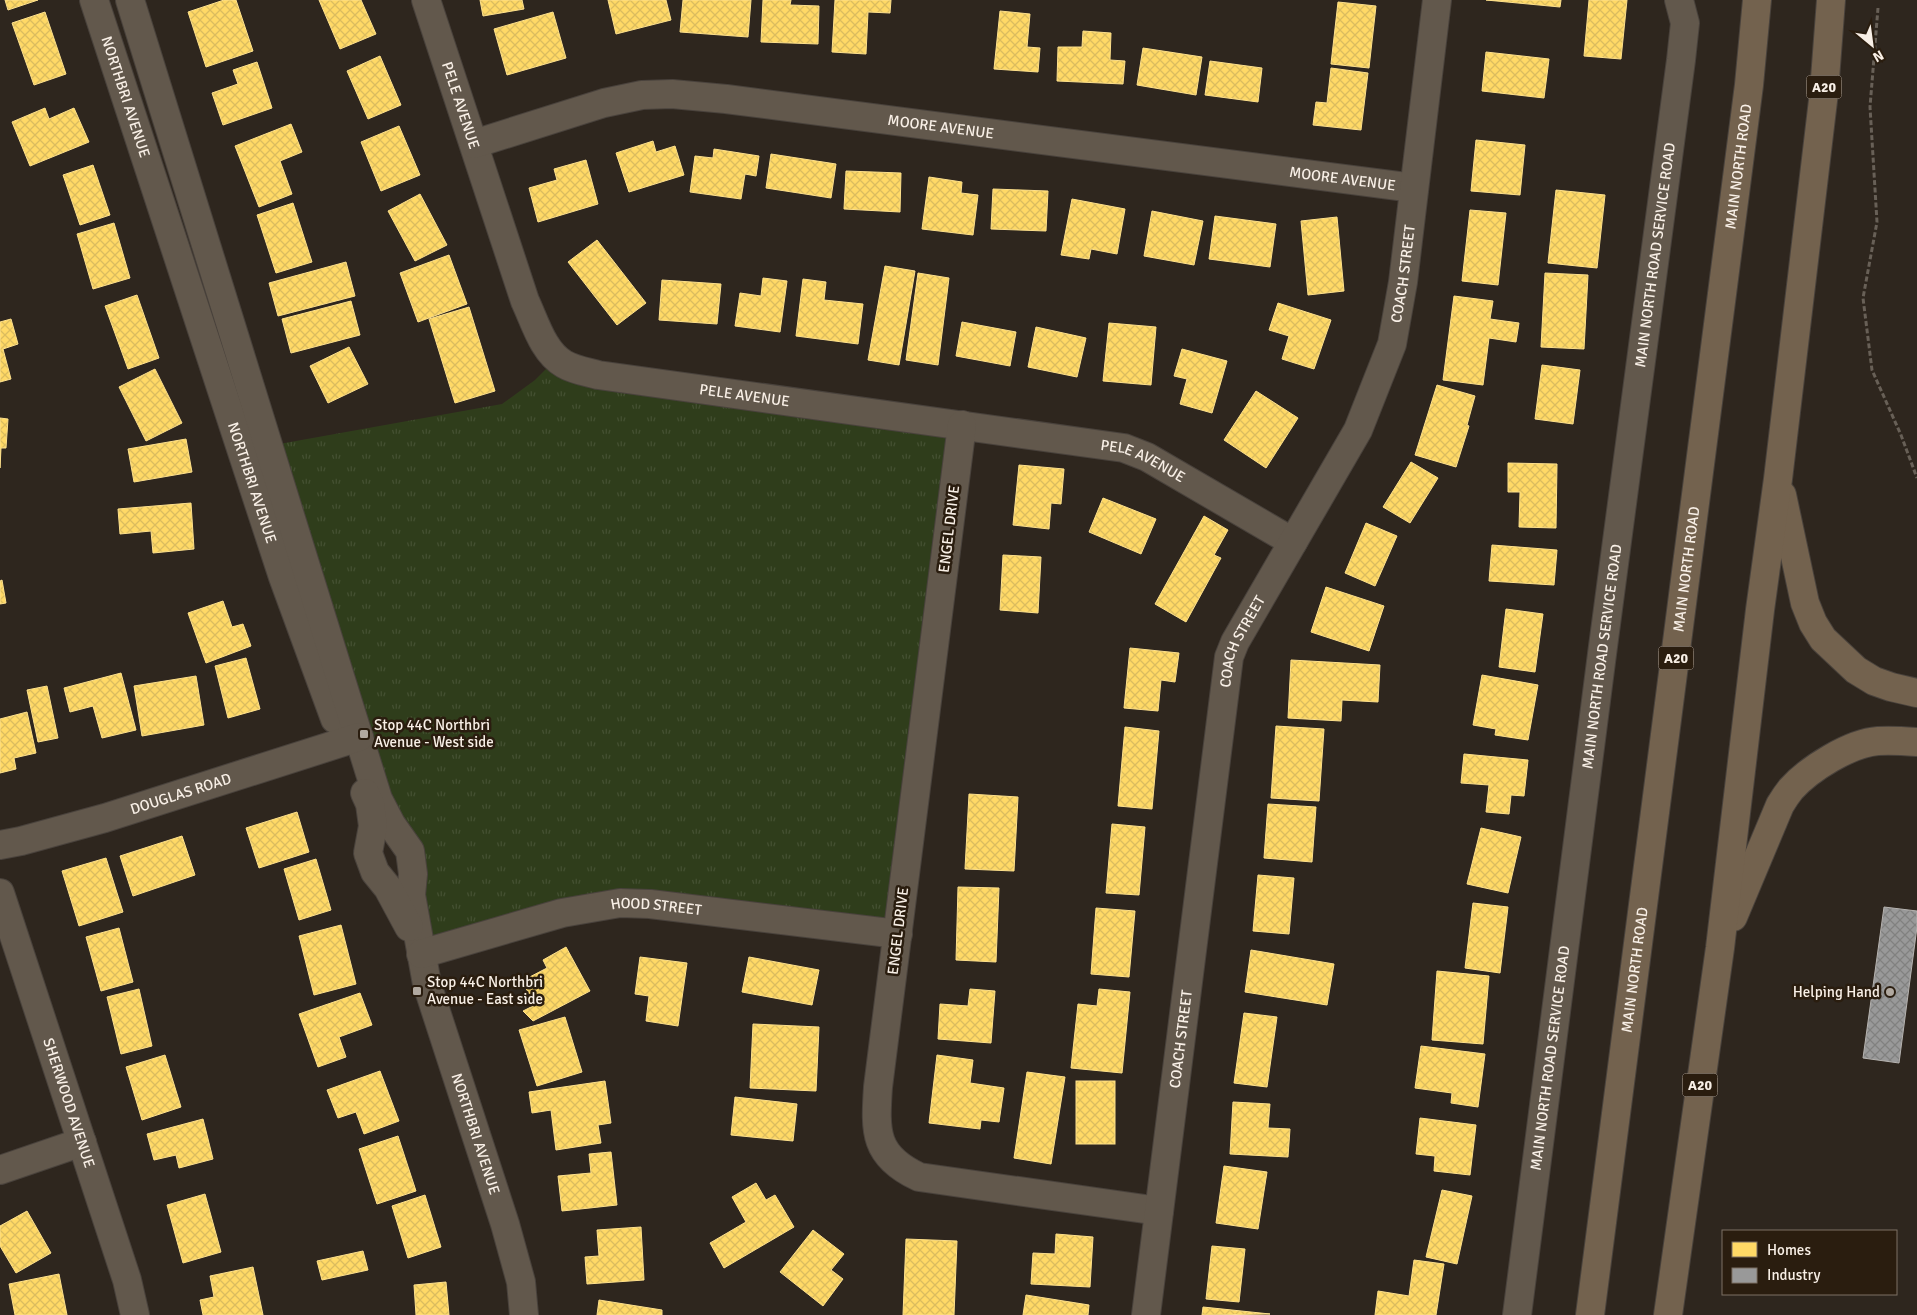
<svg xmlns="http://www.w3.org/2000/svg" width="1917" height="1315" font-family="Signika,sans-serif">
  <style>
    .park { fill: url(#park-tufts) }
    .homes { fill: url(#homes-cross-hatch); stroke: #fde08c }
    .industry { fill: url(#industry-cross-hatch); stroke: #b6b3b0 }
    .lines { fill: none; stroke-linecap: round; stroke-linejoin: round }
    .minor-casing { stroke: #49423c; stroke-width: 30 }
    .highway-casing { stroke: #49423c; stroke-width: 30 }
    .path { stroke: #686057; stroke-width: 3; stroke-dasharray: 5 2.5; stroke-linecap: butt }
    .minor { stroke: #62584c; stroke-width: 28 }
    .highway { stroke: #73624e; stroke-width: 28 }
    .poi-dot { fill: #b1a9a0; stroke: #2a1d0f; stroke-width: 2 }
    .labels { text-anchor: middle; dominant-baseline: central; stroke-width: 5; stroke-linejoin: round; paint-order: stroke }
    .shield { fill: #2a1d0f; stroke: #bab0a6; stroke-width: 1 }
    .shield-label { font-size: 14px; font-weight: bold; fill: #f8efe6 }
    .street-label { font-size: 15px; fill: #f8efe6; stroke: #2a1d0f }
    .poi-label { font-size: 15px; fill: #f8efe6; stroke: #2a1d0f; text-anchor: start }
  </style>
  <defs>
    <pattern id="park-tufts" width="24" height="20" patternUnits="userSpaceOnUse" patternTransform="scale(1.25)"><rect width="24" height="20" fill="#2f3d1b"/><path d="M3 7l-1-3M5 7V3M7 7l1-3M15 17l-1-3M17 17v-4M19 17l1-3" fill="none" stroke="#445031"/></pattern>
    <pattern id="homes-cross-hatch" width="8" height="8" patternUnits="userSpaceOnUse" patternTransform="scale(1.25)"><rect width="8" height="8" fill="#ffd966"/><path d="M0 0l8 8M0 8l8-8" fill="none" stroke="#dbbc5f"/></pattern>
    <pattern id="industry-cross-hatch" width="8" height="8" patternUnits="userSpaceOnUse" patternTransform="scale(1.25)"><rect width="8" height="8" fill="#999"/><path d="M0 0l8 8M0 8l8-8" fill="none" stroke="#818180"/></pattern>
  </defs>
  <rect width="100%" height="100%" fill="#2e261e"/>
  <!-- park -->
  <path class="park" d="M556 359 962 425 898 934 650 904 421 954 411 895 268 446 502 404 535 380Z"/>
  <!-- homes -->
  <g class="homes">
    <path d="M5 0H38L8 10Z"/>
    <path d="M224 0H236L253 51 206 67 188 12Z"/>
    <path d="M319 0H361L376 34 340 49Z"/>
    <path d="M480 0H522L524 9 483 16Z"/>
    <path d="M608 0H666L671 20 616 34Z"/>
    <path d="M683 0H751L748 37 680 32Z"/>
    <path d="M763 0H791L790 5 819 6 818 44 761 42Z"/>
    <path d="M835 0H891L890 13 868 12 866 54 832 52Z"/>
    <path d="M1486 0H1561L1560 7Z"/>
    <path d="M1589 0H1627L1621 59 1584 56Z"/>
    <path d="M1338 2 1376 6 1369 68 1331 64Z"/>
    <path d="M1000 11 1030 14 1027 47 1040 48 1038 72 994 69Z"/>
    <path d="M45 12 66 74 34 85 12 23Z"/>
    <path d="M553 12 566 58 507 75 494 29Z"/>
    <path d="M1083 31 1111 33 1110 60 1125 61 1123 84 1057 81 1058 47H1082Z"/>
    <path d="M1143 48 1202 57 1196 95 1137 85Z"/>
    <path d="M1486 52 1549 59 1544 98 1482 91Z"/>
    <path d="M380 56 401 105 368 119 347 71Z"/>
    <path d="M1210 61 1262 68 1258 102 1205 95Z"/>
    <path d="M257 62 272 108 223 125 212 93 238 84 233 70Z"/>
    <path d="M1331 68 1368 73 1361 130 1313 125 1316 102 1327 103Z"/>
    <path d="M45 108 49 119 74 108 89 142 30 166 12 122Z"/>
    <path d="M291 124 302 152 280 161 292 194 259 207 235 146Z"/>
    <path d="M399 126 420 175 381 191 361 142Z"/>
    <path d="M1476 140 1525 145 1520 195 1471 191Z"/>
    <path d="M653 141 656 152 675 146 684 175 629 192 616 153Z"/>
    <path d="M714 149 759 156 756 176 745 174 741 199 690 192 695 156 713 158Z"/>
    <path d="M771 154 836 164 831 198 766 188Z"/>
    <path d="M586 160 598 204 538 222 529 188 557 180 554 169Z"/>
    <path d="M93 165 110 215 80 225 63 175Z"/>
    <path d="M846 171 901 173 900 212 844 209Z"/>
    <path d="M929 177 962 182 961 193 978 195 973 235 922 229Z"/>
    <path d="M993 189 1048 191 1046 231 991 229Z"/>
    <path d="M1556 190 1605 195 1597 268 1548 263Z"/>
    <path d="M420 194 447 245 415 261 388 211Z"/>
    <path d="M1072 199 1125 209 1117 254 1091 249 1089 259 1061 255Z"/>
    <path d="M293 203 312 262 276 273 257 215Z"/>
    <path d="M1470 210 1506 213 1498 285 1462 281Z"/>
    <path d="M1152 211 1203 221 1194 265 1144 256Z"/>
    <path d="M1215 216 1276 224 1270 267 1209 259Z"/>
    <path d="M1337 217 1344 291 1308 295 1301 221Z"/>
    <path d="M114 223 130 278 93 289 77 234Z"/>
    <path d="M597 240 646 303 617 325 568 262Z"/>
    <path d="M449 255 467 304 418 322 400 273Z"/>
    <path d="M346 262 355 296 278 316 269 283Z"/>
    <path d="M885 266 915 271 899 365 868 360Z"/>
    <path d="M918 273 949 278 938 365 906 360Z"/>
    <path d="M1545 273 1588 275 1584 349 1541 347Z"/>
    <path d="M763 278 787 281 780 332 735 326 740 293 761 296Z"/>
    <path d="M803 279 826 282 824 300 863 304 858 344 796 336Z"/>
    <path d="M662 280 721 284 717 324 659 320Z"/>
    <path d="M137 295 159 358 128 369 105 306Z"/>
    <path d="M1454 296 1493 301 1490 319 1519 323 1516 342 1489 338 1483 385 1443 380Z"/>
    <path d="M351 301 360 335 291 353 282 319Z"/>
    <path d="M1278 303 1331 320 1314 369 1282 359 1289 336 1269 330Z"/>
    <path d="M469 307 495 391 455 403 429 319Z"/>
    <path d="M11 319 18 344 3 349 11 379 0 382V322Z"/>
    <path d="M962 322 1016 332 1010 366 956 356Z"/>
    <path d="M1109 323 1156 327 1151 385 1103 381Z"/>
    <path d="M1036 327 1086 338 1077 377 1028 367Z"/>
    <path d="M349 347 368 384 328 403 310 366Z"/>
    <path d="M1182 349 1227 361 1212 413 1180 404 1187 379 1174 376Z"/>
    <path d="M1542 365 1580 370 1573 424 1535 419Z"/>
    <path d="M155 369 182 423 146 441 119 387Z"/>
    <path d="M1437 385 1475 396 1467 425 1469 426 1456 467 1415 455Z"/>
    <path d="M1256 391 1298 418 1266 468 1224 440Z"/>
    <path d="M0 418 8 419 6 448H1L0 468Z"/>
    <path d="M186 439 192 472 134 482 128 449Z"/>
    <path d="M1411 462 1438 478 1410 523 1383 507Z"/>
    <path d="M1508 463 1557 464 1556 528 1519 527 1520 492H1508Z"/>
    <path d="M1019 465 1064 469 1061 504 1051 503 1049 529 1013 525Z"/>
    <path d="M1103 498 1156 519 1141 554 1089 532Z"/>
    <path d="M191 503 194 549 153 553 151 531 120 534 118 509Z"/>
    <path d="M1204 516 1228 530 1214 555 1221 558 1186 622 1155 604Z"/>
    <path d="M1366 523 1397 536 1375 586 1345 573Z"/>
    <path d="M1492 545 1557 550 1554 585 1489 581Z"/>
    <path d="M1003 555 1041 557 1038 613 1000 610Z"/>
    <path d="M2 580 6 603 0 604V581Z"/>
    <path d="M1326 587 1384 606 1369 651 1311 632Z"/>
    <path d="M223 601 232 627 243 624 251 646 206 663 188 613Z"/>
    <path d="M1506 609 1543 614 1535 672 1499 667Z"/>
    <path d="M1130 648 1179 653 1175 682 1161 680 1158 711 1124 708Z"/>
    <path d="M246 658 260 709 228 718 215 666Z"/>
    <path d="M1291 660 1380 665 1378 702 1342 700 1341 721 1288 718Z"/>
    <path d="M121 673 136 730 102 738 93 706 70 712 64 688Z"/>
    <path d="M1482 675 1538 685 1528 740 1495 735 1496 729 1473 725Z"/>
    <path d="M196 676 204 725 142 736 134 686Z"/>
    <path d="M47 686 58 738 38 742 27 690Z"/>
    <path d="M27 712 36 753 14 758 16 769 0 773V719Z"/>
    <path d="M1276 726 1324 729 1319 801 1271 798Z"/>
    <path d="M1125 727 1159 731 1152 809 1118 806Z"/>
    <path d="M1464 754 1528 760 1524 796 1511 795 1509 814 1486 812 1489 785 1461 783Z"/>
    <path d="M969 794 1018 797 1014 871 965 869Z"/>
    <path d="M1268 804 1316 807 1312 862 1264 858Z"/>
    <path d="M297 812 309 852 259 868 246 828Z"/>
    <path d="M1112 824 1145 827 1139 895 1106 893Z"/>
    <path d="M1481 828 1521 837 1508 893 1467 884Z"/>
    <path d="M182 836 195 875 133 896 120 856Z"/>
    <path d="M106 858 123 912 79 926 62 871Z"/>
    <path d="M316 859 331 910 299 920 284 869Z"/>
    <path d="M1258 875 1294 878 1289 934 1253 931Z"/>
    <path d="M958 887 999 888 996 962 956 960Z"/>
    <path d="M1473 903 1508 907 1500 973 1465 968Z"/>
    <path d="M1096 908 1135 911 1129 977 1091 974Z"/>
    <path d="M341 925 356 984 314 995 299 936Z"/>
    <path d="M119 928 133 982 101 991 86 937Z"/>
    <path d="M566 947 590 991 533 1021 523 1011 535 1005 522 981 547 968 543 960Z"/>
    <path d="M1251 950 1334 964 1327 1005 1245 992Z"/>
    <path d="M640 957 687 963 678 1026 646 1021 649 996 635 994Z"/>
    <path d="M749 957 819 970 812 1005 742 992Z"/>
    <path d="M1437 971 1489 976 1483 1044 1432 1040Z"/>
    <path d="M139 989 152 1046 121 1054 107 997Z"/>
    <path d="M970 989 995 991 991 1043 938 1039 940 1004 968 1006Z"/>
    <path d="M1099 989 1130 992 1122 1073 1071 1068 1078 1004 1097 1006Z"/>
    <path d="M360 993 372 1025 339 1037 346 1057 318 1067 299 1014Z"/>
    <path d="M1244 1013 1277 1017 1267 1087 1234 1083Z"/>
    <path d="M565 1017 582 1072 537 1086 519 1030Z"/>
    <path d="M753 1024 819 1027 816 1091 750 1088Z"/>
    <path d="M1421 1046 1485 1054 1478 1107 1451 1103 1452 1093 1415 1088Z"/>
    <path d="M165 1055 181 1107 142 1120 126 1067Z"/>
    <path d="M937 1055 973 1060 970 1083 1004 1088 999 1122 981 1120 980 1129 929 1123Z"/>
    <path d="M380 1071 399 1121 364 1134 356 1112 338 1118 327 1090Z"/>
    <path d="M1027 1072 1065 1077 1051 1164 1014 1158Z"/>
    <path d="M605 1081 611 1123 598 1125 601 1143 556 1150 551 1110 532 1113 529 1092Z"/>
    <rect x="1076" y="1081" width="39" height="63"/>
    <path d="M735 1097 797 1104 793 1141 731 1135Z"/>
    <path d="M1233 1102 1270 1104 1268 1128 1290 1129 1288 1157 1230 1154Z"/>
    <path d="M1420 1118 1476 1125 1470 1175 1434 1171 1435 1156 1416 1154Z"/>
    <path d="M203 1119 213 1159 179 1168 176 1155 154 1160 147 1134Z"/>
    <path d="M398 1136 416 1191 377 1204 359 1149Z"/>
    <path d="M611 1152 617 1205 562 1211 558 1176 591 1173 589 1154Z"/>
    <path d="M1224 1166 1267 1172 1258 1229 1216 1223Z"/>
    <path d="M756 1183 766 1200 775 1195 794 1227 724 1268 710 1243 746 1222 732 1197Z"/>
    <path d="M1442 1190 1472 1196 1457 1264 1426 1257Z"/>
    <path d="M205 1194 221 1252 183 1263 167 1205Z"/>
    <path d="M425 1195 441 1247 408 1258 392 1206Z"/>
    <path d="M27 1211 51 1253 16 1273 0 1246V1226Z"/>
    <path d="M641 1227 644 1280 587 1284 585 1257 599 1256 597 1230Z"/>
    <path d="M813 1230 844 1254 831 1270 843 1279 823 1306 780 1272Z"/>
    <path d="M1056 1234 1093 1237 1090 1287 1031 1284 1033 1253 1055 1254Z"/>
    <path d="M906 1239 957 1241 954 1315H903Z"/>
    <path d="M1212 1246 1245 1249 1239 1302 1206 1299Z"/>
    <path d="M363 1251 368 1270 322 1280 317 1261Z"/>
    <path d="M1414 1260 1444 1264 1436 1315H1375L1378 1291 1409 1296Z"/>
    <path d="M253 1267 263 1315H203L200 1300 214 1297 210 1276Z"/>
    <path d="M59 1274 67 1315H15L9 1284Z"/>
    <path d="M446 1282 449 1315H416L414 1285Z"/>
    <path d="M1026 1295 1089 1305 1088 1315H1023Z"/>
    <path d="M599 1300 662 1310V1315H597Z"/>
    <path d="M1203 1307 1270 1314 1202 1315Z"/>
  </g>
  <!-- industry -->
  <path class="industry" d="M1884 907 1917 911V927L1899 1063 1863 1058Z"/>
  <g class="lines">
    <!-- minor casing -->
    <g class="minor-casing">
      <g id="minor">
        <path id="s1" d="M94 0 283 577 335 719"/>
        <path id="s2" d="M130 0 378 799 391 824 410 851 413 874 411 895 427 984 505 1224 521 1282 524 1315"/>
        <path id="s3" d="M426 0 525 301C535 322 543 352 564 364 574 370 587 372 598 375L1124 448 1147 457 1293 542"/>
        <path id="s4" d="M474 144 604 103 642 95 672 94 726 99 1414 188"/>
        <path d="M962 425 878 1087C875 1132 874 1156 919 1177L1159 1211"/>
        <path d="M365 793 370 804 373 826 368 853 375 872 388 888 409 927"/>
        <path id="s5" d="M0 845 21 841 105 818 359 737"/>
        <path id="s6" d="M0 893 127 1280 135 1315"/>
        <path id="s7" d="M421 954 562 913 620 903 650 904 898 934"/>
        <path d="M0 1170 82 1142"/>
        <path id="s8" d="M1146 1315 1229 657 1235 642 1358 430 1392 344 1403 282 1437 0"/>
        <path id="s9" d="M1517 1315 1602 654 1681 60 1685 23 1679 0"/>
      </g>
    </g>
    <!-- highway casing -->
    <g class="highway-casing">
      <g id="highway">
        <path d="M1782 495 1805 603 1813 623 1823 639 1856 670 1874 681 1891 687 1917 693"/>
        <path d="M1733 917 1780 805C1783 800 1787 794 1791 789 1809 769 1850 743 1878 741 1891 740 1904 741 1917 742"/>
        <path id="s10" d="M1590 1315 1749 85 1757 0"/>
        <path d="M1668 1315 1720 948 1760 610 1778 479 1824 92 1831 0"/>
      </g>
    </g>
    <!-- path -->
    <path class="path" d="M1878 8 1870 107 1877 222 1863 298 1872 370 1901 435 1917 478"/>
    <!-- minor -->
    <use href="#minor" class="minor"/>
    <!-- highway -->
    <use href="#highway" class="highway"/>
  </g>
  <!-- markers -->
  <g class="poi-dot">
    <rect x="359" y="729" width="10" height="10" rx="2.5"/>
    <rect x="412" y="986" width="10" height="10" rx="2.5"/>
    <circle cx="1890" cy="992" r="5"/>
  </g>
  <g class="labels">
    <!-- shield labels -->
    <g class="shield">
      <rect x="1806.5" y="75.5" width="35" height="23" rx="4"/>
      <rect x="1658.5" y="646.5" width="35" height="23" rx="4"/>
      <rect x="1682.5" y="1073.5" width="35" height="23" rx="4"/>
    </g>
    <g class="shield-label">
      <text x="1824" y="87">A20</text>
      <text x="1676" y="658">A20</text>
      <text x="1700" y="1085">A20</text>
    </g>
    <!-- street labels -->
    <g class="street-label">
      <text stroke="none"><textPath href="#s1" startOffset="102">NORTHBRI AVENUE</textPath></text>
      <text stroke="none"><textPath href="#s3" startOffset="111">PELE AVENUE</textPath></text>
      <text stroke="none"><textPath href="#s4" startOffset="476">MOORE AVENUE</textPath></text>
      <text stroke="none"><textPath href="#s10" startOffset="1158">MAIN NORTH ROAD</textPath></text>
      <text stroke="none"><textPath href="#s4" startOffset="881">MOORE AVENUE</textPath></text>
      <text stroke="none"><textPath href="#s9" startOffset="1069">MAIN NORTH ROAD SERVICE ROAD</textPath></text>
      <text stroke="none"><textPath href="#s8" startOffset="1088">COACH STREET</textPath></text>
      <text stroke="none"><textPath href="#s3" startOffset="576">PELE AVENUE</textPath></text>
      <text stroke="none"><textPath href="#s3" startOffset="981">PELE AVENUE</textPath></text>
      <text stroke="none"><textPath href="#s1" startOffset="508">NORTHBRI AVENUE</textPath></text>
      <text transform="translate(949 529) rotate(-83)">ENGEL DRIVE</text>
      <text stroke="none"><textPath href="#s10" startOffset="752">MAIN NORTH ROAD</textPath></text>
      <text stroke="none"><textPath href="#s8" startOffset="682">COACH STREET</textPath></text>
      <text stroke="none"><textPath href="#s9" startOffset="664">MAIN NORTH ROAD SERVICE ROAD</textPath></text>
      <text stroke="none"><textPath href="#s5" startOffset="188">DOUGLAS ROAD</textPath></text>
      <text stroke="none"><textPath href="#s7" startOffset="242">HOOD STREET</textPath></text>
      <text transform="translate(898 931) rotate(-83)">ENGEL DRIVE</text>
      <text stroke="none"><textPath href="#s10" startOffset="348">MAIN NORTH ROAD</textPath></text>
      <text stroke="none"><textPath href="#s8" startOffset="278">COACH STREET</textPath></text>
      <text stroke="none"><textPath href="#s9" startOffset="259">MAIN NORTH ROAD SERVICE ROAD</textPath></text>
      <text stroke="none"><textPath href="#s6" startOffset="221">SHERWOOD AVENUE</textPath></text>
      <text stroke="none"><textPath href="#s2" startOffset="1190">NORTHBRI AVENUE</textPath></text>
    </g>
    <!-- poi labels -->
    <g class="poi-label">
      <text x="374" y="725">Stop 44C Northbri<tspan x="374" dy="17">Avenue - West side</tspan></text>
      <text x="427" y="982">Stop 44C Northbri<tspan x="427" dy="17">Avenue - East side</tspan></text>
      <text x="1880" y="992" text-anchor="end">Helping Hand</text>
    </g>
  </g>
  <!-- legend -->
  <rect x="1722" y="1230" width="175" height="65" fill="#2a1d0f" stroke="#7c7165"/>
  <rect x="1732" y="1242" width="25" height="15" fill="#ffd966" stroke="#7c7165"/>
  <text x="1767" y="1255" font-size="15" fill="#f8efe6">Homes</text>
  <rect x="1732" y="1268" width="25" height="15" fill="#999999" stroke="#7c7165"/>
  <text x="1767" y="1280" font-size="15" fill="#f8efe6">Industry</text>
  <!-- north arrow -->
  <g transform="translate(1872 45) rotate(151)" stroke="#2a1d0f" stroke-width="4" paint-order="stroke">
  <path d="M0-4L9 19L0 12L-9 19Z" fill="#f8efe6"/>
  <text y="-8" font-size="14" font-weight="bold" text-anchor="middle" fill="#f8efe6">N</text>
  </g>
</svg>
